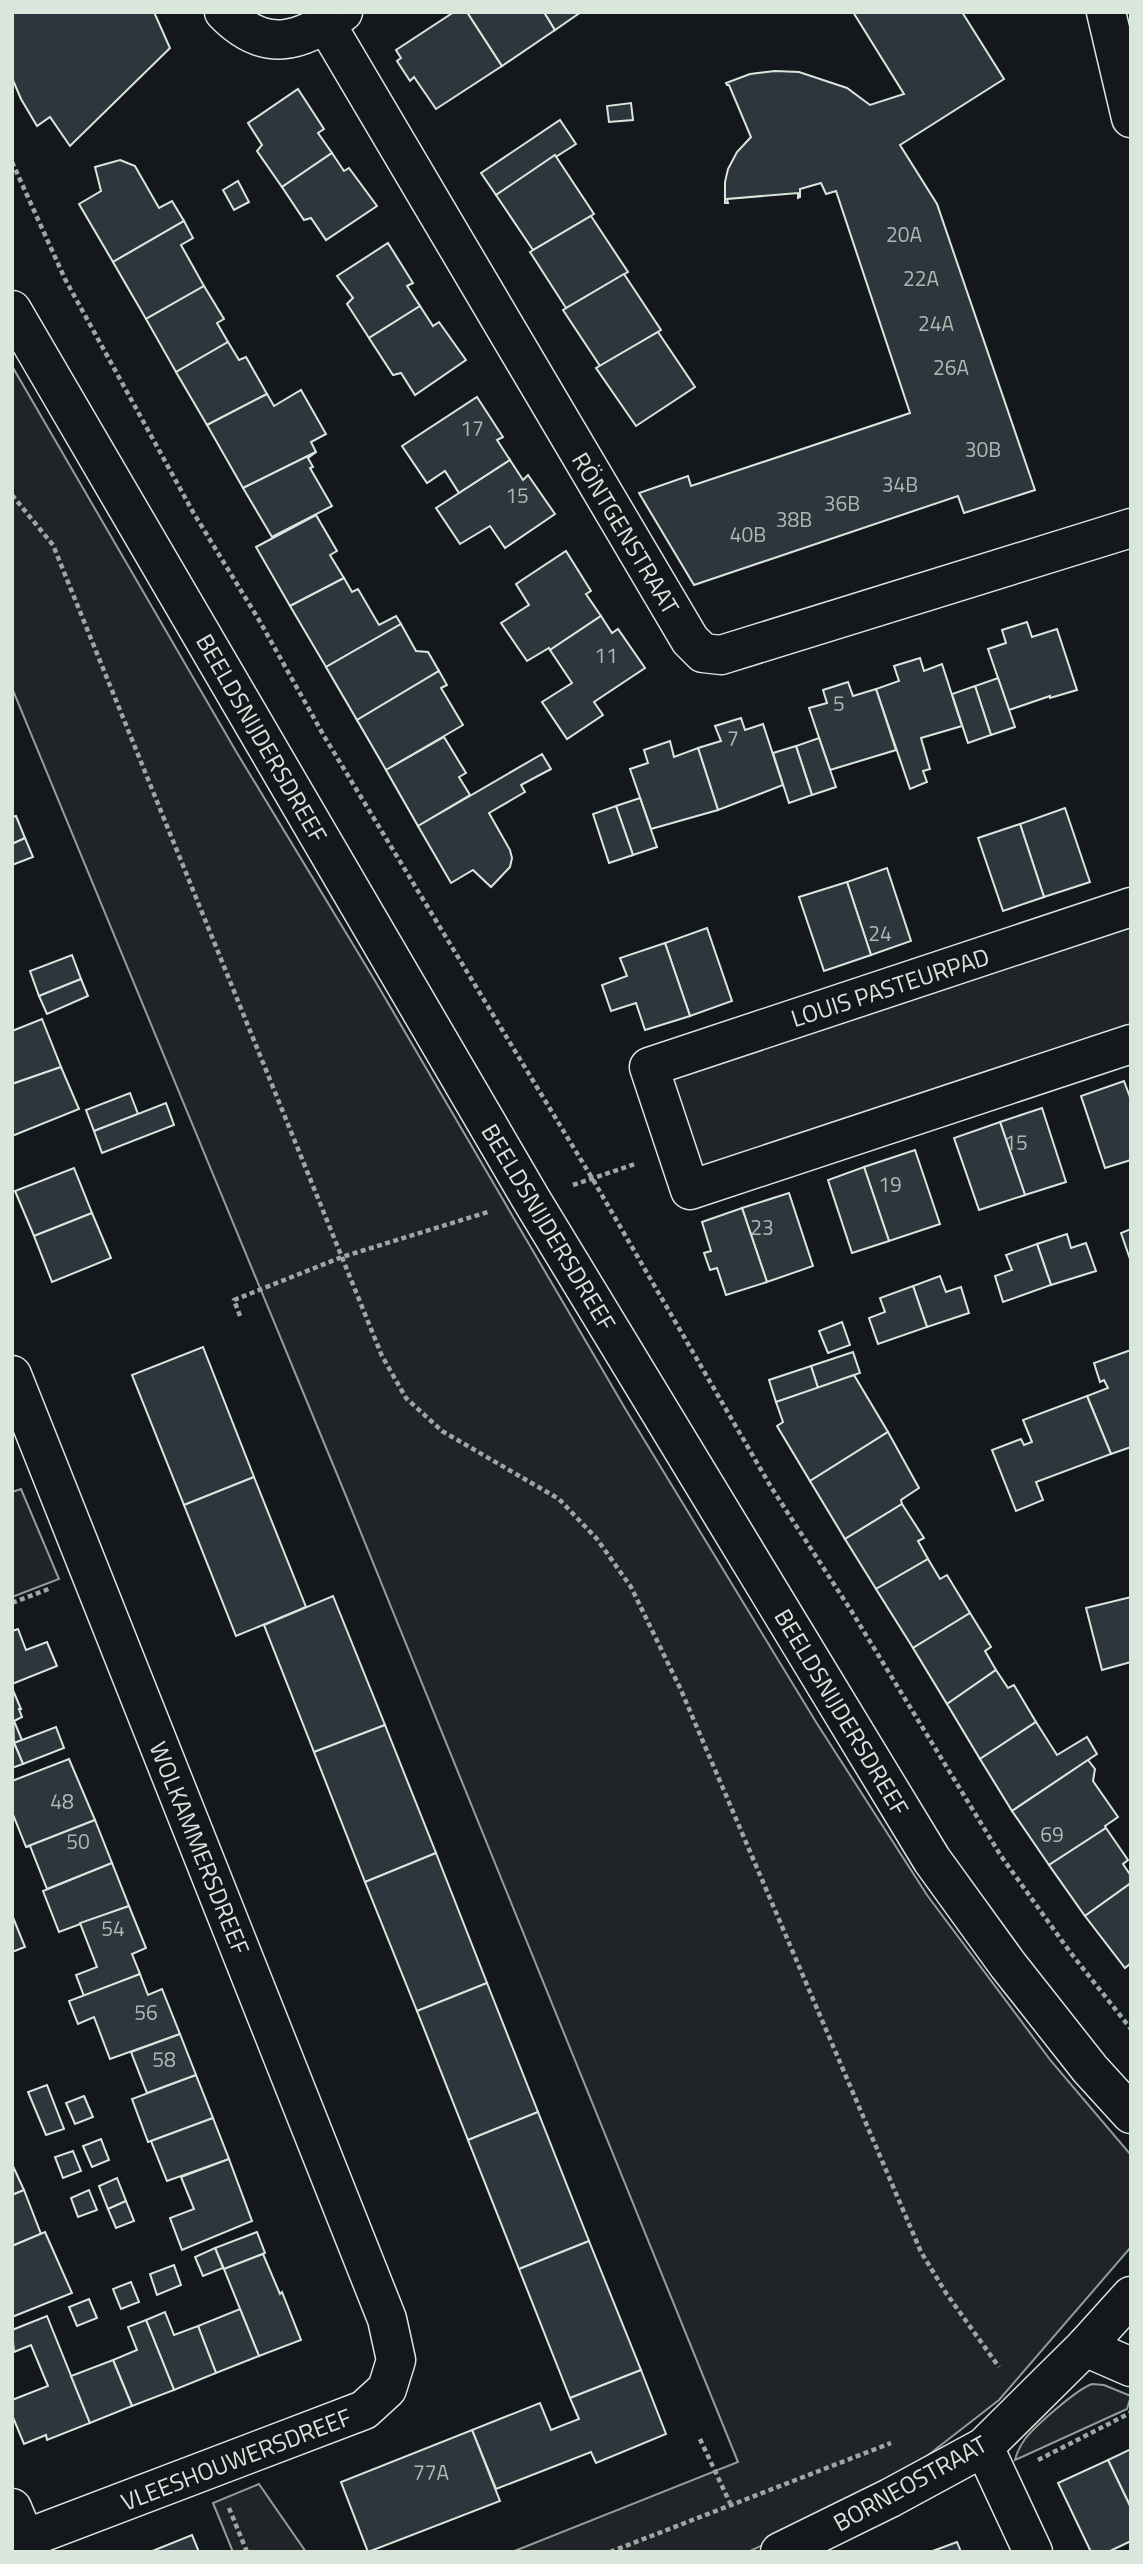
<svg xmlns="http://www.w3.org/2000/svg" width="1143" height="2564" font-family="'Titillium Web',sans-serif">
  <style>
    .green { fill: #202428; stroke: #939e99; stroke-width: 2 }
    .building { fill: #2c363c; stroke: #d8e6dc; stroke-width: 2 }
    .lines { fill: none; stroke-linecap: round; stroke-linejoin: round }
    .street-casing { stroke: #d8e6dc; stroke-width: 41 }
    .path { stroke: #9da8a2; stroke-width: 4.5; stroke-dasharray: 5 3.5; stroke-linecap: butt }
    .street { stroke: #14181c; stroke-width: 38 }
    .labels { text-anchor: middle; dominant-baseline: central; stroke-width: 5; stroke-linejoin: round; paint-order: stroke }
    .number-label { font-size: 21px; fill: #adbab4 }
    .street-label { font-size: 24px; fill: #d8e6dc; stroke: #14181c }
  </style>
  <rect width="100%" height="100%" fill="#14181c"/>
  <!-- green -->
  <g class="green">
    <path d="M12 366 237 753 374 979 626 1410 816 1722 927 1895 1051 2061 1131 2155V2247L999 2400 887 2487 748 2552H512L738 2462 346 1496 12 688Z"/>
    <path d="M1131 915V1034L693 1180 660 1073Z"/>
    <path d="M21 1489 59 1579 12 1597V1492Z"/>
    <path d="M1092 2384 1104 2385 1131 2396 1127 2409 1015 2460C1017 2452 1020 2446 1025 2439 1035 2426 1077 2389 1092 2384Z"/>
    <path d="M259 2484 306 2552H233L213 2503Z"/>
  </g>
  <!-- building -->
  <g class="building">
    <path d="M12 12H154L170 48 70 146 50 117 37 126 21 99 12 78Z"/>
    <path d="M454 12H467L502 66 436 109 414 77 410 81 397 61 401 58 396 50Z"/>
    <path d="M467 12H544L555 30 502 66Z"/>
    <path d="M544 12H581L555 30Z"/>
    <path d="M853 12H962L1004 79 900 145 937 204 1035 490 964 513 958 496 694 585 639 493 688 476 691 486 910 413 836 191 826 194 821 183 800 189V197L798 198V193L727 199 728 203H725V182L728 169 737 152 751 137 729 85H727L726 83 750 74 775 71 799 72 847 88 870 105 904 94Z"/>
    <path d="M298 89 324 129 318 133 332 153 282 187 257 151 262 145 248 123Z"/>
    <path d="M631 103 633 120 609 122 607 106Z"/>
    <path d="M560 120 576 144 496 195 481 173Z"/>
    <path d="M332 153 344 171 349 168 377 206 326 240 311 218 304 220 282 187Z"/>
    <path d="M555 155 594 214 533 250 496 195Z"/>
    <path d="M120 160 135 166 159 208 172 201 184 221 113 262 79 204 101 191 95 167Z"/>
    <path d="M238 181 249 202 234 210 223 190Z"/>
    <path d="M591 216 628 272 566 308 530 252Z"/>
    <path d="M184 221 193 238 181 245 204 286 146 319 113 262Z"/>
    <path d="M388 243 413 283 407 286 420 306 369 338 347 304 353 298 337 276Z"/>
    <path d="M624 274 661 330 600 366 563 310Z"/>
    <path d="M204 286 224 319 217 323 228 342 176 372 146 319Z"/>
    <path d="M420 306 433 326 439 322 466 360 415 395 401 373 393 375 369 338Z"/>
    <path d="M658 332 695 387 636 426 596 368Z"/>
    <path d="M228 342 239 360 246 357 267 394 207 425 176 372Z"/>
    <path d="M301 390 326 434 311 442 316 452 243 488 207 425 267 394 274 406Z"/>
    <path d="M477 397 503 437 497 440 510 460 459 493 445 471 427 483 402 446Z"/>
    <path d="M316 452 308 458 313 467 310 468 332 506 272 537 243 488Z"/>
    <path d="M510 460 523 480 528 475 555 514 505 548 490 526 460 544 436 508Z"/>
    <path d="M316 515 337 551 330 555 344 578 290 606 256 547Z"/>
    <path d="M566 551 591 591 586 594 601 616 550 650 549 648 527 661 501 623 529 605 516 584Z"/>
    <path d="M344 578 352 592 358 589 379 625 396 616 401 624 326 667 290 606Z"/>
    <path d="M601 616 612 633 618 629 645 668 594 702 603 715 567 739 542 702 572 683 550 650Z"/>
    <path d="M1027 622 1032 637 1057 629 1077 690 1050 698V696L1009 710 988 649 1006 643 1002 630Z"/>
    <path d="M401 624 416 651 428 652 439 671 357 720 326 667Z"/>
    <path d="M920 658 924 671 942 664 962 726 921 738 930 769 923 771 927 782 910 789 876 689 899 681 894 666Z"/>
    <path d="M439 671 447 685 441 688 463 725 386 770 357 720Z"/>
    <path d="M998 678 1015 727 991 735 975 686Z"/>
    <path d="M848 682 853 696 876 689 896 750 830 770 809 708 827 703 823 690Z"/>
    <path d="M975 686 991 735 968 743 952 694Z"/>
    <path d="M741 718 745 730 763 724 783 785 718 810 698 748 721 741 715 726Z"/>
    <path d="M444 737 466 773 459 777 470 795 418 826 386 770Z"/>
    <path d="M819 738 836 787 812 795 796 746Z"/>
    <path d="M670 741 674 757 698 748 718 810 651 829 630 769 648 763 644 750Z"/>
    <path d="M796 746 812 795 789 803 773 753Z"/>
    <path d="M542 754 551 769 521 785 525 792 489 813 510 850 512 858 510 867 491 887 473 870 451 883 418 826Z"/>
    <path d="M640 798 657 847 633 855 616 806Z"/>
    <path d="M616 806 633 855 609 863 593 814Z"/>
    <path d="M1065 808 1090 882 1044 897 1020 824Z"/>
    <path d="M16 816 25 838 12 844V817Z"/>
    <path d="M1020 824 1044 897 1003 911 978 838Z"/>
    <path d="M25 838 33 857 12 865V844Z"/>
    <path d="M887 868 911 941 871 955 847 882Z"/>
    <path d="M847 882 871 955 824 971 799 897Z"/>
    <path d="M707 928 732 1001 690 1016 665 943Z"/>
    <path d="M665 943 690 1016 645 1030 636 1003 611 1011 602 985 627 976 620 958Z"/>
    <path d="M72 955 81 979 39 996 30 971Z"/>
    <path d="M81 979 88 996 47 1014 39 996Z"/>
    <path d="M42 1019 61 1067 12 1084V1031Z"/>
    <path d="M61 1067 79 1109 12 1136V1084Z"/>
    <path d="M1124 1081 1131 1100V1160L1105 1168 1081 1096Z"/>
    <path d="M130 1093 138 1114 94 1131 86 1110Z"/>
    <path d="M166 1103 174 1125 102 1153 94 1131Z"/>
    <path d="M1042 1108 1066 1182 1025 1195 1000 1122Z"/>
    <path d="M1000 1122 1025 1195 979 1210 954 1138Z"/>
    <path d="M915 1150 940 1224 889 1241 864 1167Z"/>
    <path d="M864 1167 889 1241 852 1253 828 1180Z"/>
    <path d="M74 1168 92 1213 34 1236 15 1191Z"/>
    <path d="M789 1193 813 1266 767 1282 742 1208Z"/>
    <path d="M742 1208 767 1282 726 1295 717 1268 710 1270 704 1253 711 1251 702 1222Z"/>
    <path d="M92 1213 111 1258 52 1282 34 1236Z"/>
    <path d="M1131 1229V1258L1130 1259 1121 1233Z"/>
    <path d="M1067 1234 1071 1248 1086 1243 1096 1271 1051 1285 1037 1244Z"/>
    <path d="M1037 1244 1051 1285 1003 1302 995 1276 1012 1270 1006 1255Z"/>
    <path d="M940 1276 946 1292 961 1287 969 1313 927 1327 913 1286Z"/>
    <path d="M913 1286 927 1327 878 1344 869 1318 885 1312 880 1298Z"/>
    <path d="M842 1322 850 1345 828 1353 819 1331Z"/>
    <path d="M203 1347 254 1477 184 1505 132 1375Z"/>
    <path d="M1131 1350V1447L1111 1454 1087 1396 1108 1388 1104 1380 1100 1382 1094 1363Z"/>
    <path d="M853 1352 860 1373 818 1388 811 1366Z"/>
    <path d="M811 1366 818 1388 776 1402 769 1380Z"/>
    <path d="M854 1375 888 1432 810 1481 777 1426 783 1422 776 1402Z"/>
    <path d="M1087 1396 1111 1454 1036 1482 1043 1500 1016 1511 992 1450 1021 1439 1024 1445 1032 1442 1023 1420Z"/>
    <path d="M888 1432 919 1488 901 1500 902 1504 845 1539 810 1481Z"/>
    <path d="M254 1477 306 1607 236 1636 184 1505Z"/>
    <path d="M902 1504 924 1538 918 1541 928 1559 876 1589 845 1539Z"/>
    <path d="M928 1559 940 1579 947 1575 970 1613 913 1648 876 1589Z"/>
    <path d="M333 1596 385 1725 314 1752 264 1625Z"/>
    <path d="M1131 1597V1662L1102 1670 1086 1608Z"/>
    <path d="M970 1613 991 1647 985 1651 996 1670 947 1704 913 1648Z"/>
    <path d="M18 1629 26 1650 47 1642 57 1666 12 1684V1631Z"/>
    <path d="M996 1670 1008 1688 1014 1685 1036 1722 980 1759 947 1704Z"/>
    <path d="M12 1688 21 1709H19L22 1717 14 1721 22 1740 14 1743Z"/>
    <path d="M1036 1722 1057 1755 1087 1737 1097 1754 1012 1811 980 1759Z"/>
    <path d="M385 1725 436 1853 365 1882 314 1752Z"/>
    <path d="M56 1727 64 1748 23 1764 14 1743Z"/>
    <path d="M15 1745 23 1764 12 1768V1746Z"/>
    <path d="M69 1759 95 1820 26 1847 12 1812V1781Z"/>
    <path d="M1088 1760 1095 1769 1093 1781 1118 1817 1105 1826 1106 1828 1049 1865 1012 1811Z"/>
    <path d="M95 1820 112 1863 47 1889 30 1846 26 1847Z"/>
    <path d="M1106 1828 1128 1860 1123 1864 1131 1876V1883L1085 1916 1049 1865Z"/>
    <path d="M436 1853 487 1983 417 2011 365 1882Z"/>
    <path d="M112 1863 129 1906 59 1932 43 1891Z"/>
    <path d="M1131 1883V1963L1125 1968 1085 1916Z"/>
    <path d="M129 1906 146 1948 132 1954 140 1974 84 1996 76 1975 97 1967 80 1923Z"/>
    <path d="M12 1915 25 1947 12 1952Z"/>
    <path d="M140 1974 148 1995 162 1989 180 2034 110 2059 94 2017 78 2024 69 2001Z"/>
    <path d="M487 1983 538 2112 468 2140 417 2011Z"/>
    <path d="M180 2034 196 2075 147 2093 131 2052Z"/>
    <path d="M196 2075 213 2118 148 2142 132 2099Z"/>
    <path d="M47 2085 64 2129 46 2135 28 2092Z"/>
    <path d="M84 2096 93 2117 75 2124 66 2103Z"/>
    <path d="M538 2112 589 2241 519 2269 468 2140Z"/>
    <path d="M213 2118 229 2159 167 2181 151 2141Z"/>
    <path d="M101 2139 109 2160 92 2167 83 2146Z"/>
    <path d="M73 2151 81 2171 63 2178 55 2157Z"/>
    <path d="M229 2159 252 2221 182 2250 170 2218 194 2209 181 2177Z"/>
    <path d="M12 2164 24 2190 12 2195Z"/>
    <path d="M117 2178 126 2201 108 2209 99 2186Z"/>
    <path d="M24 2190 41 2234 12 2246V2195Z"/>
    <path d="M89 2190 97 2210 78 2217 71 2198Z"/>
    <path d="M126 2201 134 2221 116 2228 108 2209Z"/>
    <path d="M45 2232 72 2293 12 2317V2246Z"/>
    <path d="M257 2232 265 2253 224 2269 215 2248Z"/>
    <path d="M589 2241 641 2370 570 2398 519 2269Z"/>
    <path d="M215 2248 223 2268 203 2276 195 2257Z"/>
    <path d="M263 2254 280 2294 282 2292 301 2340 259 2356 224 2269Z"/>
    <path d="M174 2265 181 2285 157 2295 150 2274Z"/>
    <path d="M131 2282 139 2302 121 2309 113 2289Z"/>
    <path d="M89 2299 97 2318 77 2326 69 2307Z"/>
    <path d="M240 2309 259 2356 216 2373 198 2326Z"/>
    <path d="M165 2312 174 2335 198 2326 216 2373 174 2390 146 2320Z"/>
    <path d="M47 2316 90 2423 47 2440 46 2435 24 2444 12 2415V2400L48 2386 31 2345 14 2352 12 2330Z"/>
    <path d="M146 2320 174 2390 132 2406 113 2360 137 2350 128 2327Z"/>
    <path d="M113 2360 132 2406 90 2423 71 2376Z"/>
    <path d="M641 2370 666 2434 596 2463 591 2452 496 2489 472 2430 540 2403 551 2430 579 2419 570 2398Z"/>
    <path d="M472 2430 500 2501 368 2552 341 2482Z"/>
    <path d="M1131 2449V2508L1108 2460Z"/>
    <path d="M1108 2460 1131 2508V2541L1108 2552H1091L1058 2483Z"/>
    <path d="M192 2535 199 2552H150Z"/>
    <path d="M957 2542 961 2552H930Z"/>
  </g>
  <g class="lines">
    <!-- street casing -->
    <g class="street-casing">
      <g id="street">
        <path d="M224 12C265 54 299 43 343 12"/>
        <path d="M1106 12 1131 118"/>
        <path d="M326 24 690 640 703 653 721 655 1131 528"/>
        <path d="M12 310 531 1199 932 1860 1008 1965 1090 2069 1131 2114"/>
        <path d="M1131 907 649 1067 690 1190 1131 1044"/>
        <path d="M12 1375 387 2319 396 2360 387 2389 364 2410 12 2544"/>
        <path d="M1085 2347 1131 2367"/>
        <path d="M984 2447 1033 2552"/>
        <path d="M12 2508 25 2539"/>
        <path d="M780 2552 890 2498 984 2447 1085 2347 1131 2296"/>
      </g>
    </g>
    <!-- path -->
    <g class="path">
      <path d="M12 162 65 279 193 512 259 620 324 736 592 1178 771 1487 852 1612 1001 1856 1070 1952 1131 2029"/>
      <path d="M12 495 53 545 382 1356 406 1398 442 1431 559 1499 597 1539 631 1587 681 1690 921 2252 946 2293 999 2367"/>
      <path d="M573 1185 635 1164"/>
      <path d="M240 1316 234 1300 342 1257 488 1212"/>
      <path d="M12 1603 51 1588"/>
      <path d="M700 2439 730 2503"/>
      <path d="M1038 2460 1130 2413"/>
      <path d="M229 2508 247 2552"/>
      <path d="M610 2552 891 2443"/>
    </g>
    <!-- street -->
    <use href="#street" class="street"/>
  </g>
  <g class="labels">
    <!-- number labels -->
    <g class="number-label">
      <text x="904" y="234">20A</text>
      <text x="921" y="278">22A</text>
      <text x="936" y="323">24A</text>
      <text x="951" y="367">26A</text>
      <text x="472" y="428">17</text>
      <text x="983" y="449">30B</text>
      <text x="900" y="484">34B</text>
      <text x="517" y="495">15</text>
      <text x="842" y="503">36B</text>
      <text x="794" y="519">38B</text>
      <text x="748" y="534">40B</text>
      <text x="606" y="655">11</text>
      <text x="839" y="703">5</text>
      <text x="733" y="738">7</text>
      <text x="880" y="933">24</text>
      <text x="1016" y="1142">15</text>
      <text x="890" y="1184">19</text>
      <text x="762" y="1227">23</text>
      <text x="62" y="1801">48</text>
      <text x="1052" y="1834">69</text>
      <text x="78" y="1841">50</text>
      <text x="113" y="1928">54</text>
      <text x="146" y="2012">56</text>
      <text x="164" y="2059">58</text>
      <text x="431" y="2472">77A</text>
    </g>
    <!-- street labels -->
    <g class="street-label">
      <text transform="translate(626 533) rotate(59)">RÖNTGENSTRAAT</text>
      <text transform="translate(262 738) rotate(60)">BEELDSNIJDERSDREEF</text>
      <text transform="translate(890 987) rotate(-18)">LOUIS PASTEURPAD</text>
      <text transform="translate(549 1227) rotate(59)">BEELDSNIJDERSDREEF</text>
      <text transform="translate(842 1712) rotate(59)">BEELDSNIJDERSDREEF</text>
      <text transform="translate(200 1848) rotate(68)">WOLKAMMERSDREEF</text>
      <text transform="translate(236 2459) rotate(-21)">VLEESHOUWERSDREEF</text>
      <text transform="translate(910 2483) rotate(-29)">BORNEOSTRAAT</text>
    </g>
  </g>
  <!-- border -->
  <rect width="1143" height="2564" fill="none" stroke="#d8e6dc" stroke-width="28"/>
</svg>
